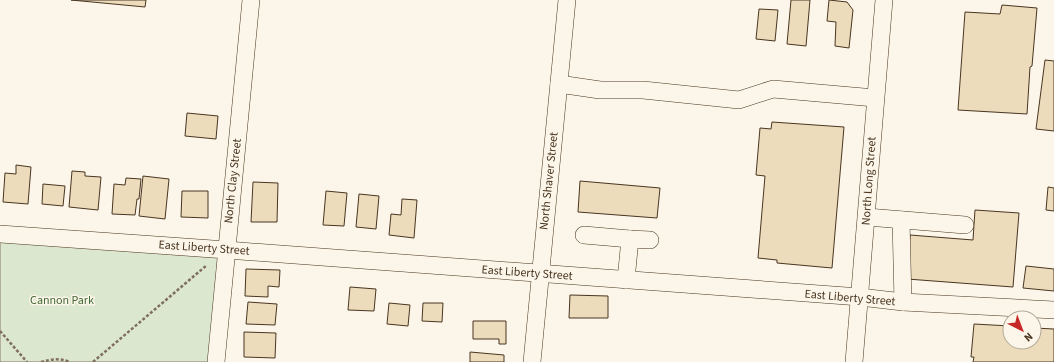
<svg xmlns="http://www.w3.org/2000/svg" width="1054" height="362" font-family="'Source Sans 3',sans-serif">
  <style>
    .green { fill: #dce7d0; stroke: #887966 }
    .building { fill: #ecdcbc; stroke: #4a3520 }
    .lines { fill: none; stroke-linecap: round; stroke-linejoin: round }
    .minor-casing { stroke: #4a3520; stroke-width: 18 }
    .path { stroke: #7f6f5c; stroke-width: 2.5; stroke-dasharray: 3 2; stroke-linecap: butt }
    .minor { stroke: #fbf6e9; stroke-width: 17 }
    .labels { text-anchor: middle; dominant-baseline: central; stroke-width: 3; stroke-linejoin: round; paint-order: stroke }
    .street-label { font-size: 12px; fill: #4a3520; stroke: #fbf6e9 }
    .park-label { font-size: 12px; fill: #436837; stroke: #fbf6e9 }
  </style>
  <rect width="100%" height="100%" fill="#fbf6e9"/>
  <!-- green -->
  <path class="green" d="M0 234 227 250 216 362H0Z"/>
  <!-- building -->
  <g class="building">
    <path d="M71 0H146L145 7Z"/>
    <path d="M791 0H810L806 46 787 44Z"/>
    <path d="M829 0 847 2 853 10 849 48 835 46 836 22 827 21Z"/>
    <path d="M1002 5 1037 8 1032 66 1030 67 1027 114 958 110 965 12 1000 14Z"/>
    <path d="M759 9 778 10 775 41 756 39Z"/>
    <path d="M1045 60 1054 61V131L1036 129Z"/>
    <path d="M187 113 218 116 216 139 185 136Z"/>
    <path d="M772 122 844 127 832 268 777 263V260L758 258 765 176 756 175 760 128 771 129Z"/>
    <path d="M16 165 31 167 28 204 3 202 5 173 16 174Z"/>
    <path d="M72 171 85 172V176L101 177 98 210 69 207Z"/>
    <path d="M143 176 169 179 165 219 139 216Z"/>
    <path d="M126 178 141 179 139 199H137L135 215 112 214 114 184 125 185Z"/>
    <path d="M580 181 660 188 657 218 578 212Z"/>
    <path d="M253 182 278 183 277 222H251Z"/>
    <path d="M43 184 65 186 63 206 42 204Z"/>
    <path d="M1048 187 1054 188V211L1046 210Z"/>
    <path d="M182 191H208V218L181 217Z"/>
    <path d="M326 191 347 193 344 226 323 225Z"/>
    <path d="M359 194 379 196 376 229 356 227Z"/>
    <path d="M402 199 417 200 414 238 389 235 391 214 401 215Z"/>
    <path d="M975 210 1019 213 1013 287 907 279 910 235 973 240Z"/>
    <path d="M1026 266 1054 269V291L1023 288Z"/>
    <path d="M246 269 280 270 279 287 268 286V297L245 296Z"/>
    <path d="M350 287 376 289 374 311 348 310Z"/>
    <path d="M570 295 608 296V318H569Z"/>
    <path d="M248 302 277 304 275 325 246 324Z"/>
    <path d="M389 303 410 305 408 326 387 324Z"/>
    <path d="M423 303H443L442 322 422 321Z"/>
    <path d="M473 321H506V344H499V339H473Z"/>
    <path d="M974 324 1010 326V342H1034V328L1054 329V362H973L974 357H971Z"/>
    <path d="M244 332 276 333 275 358 244 357Z"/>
    <path d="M470 352 504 355V362H470Z"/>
  </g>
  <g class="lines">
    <!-- minor casing -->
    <g class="minor-casing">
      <g id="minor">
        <path d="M559 84 600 90H643L739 100 773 89 875 98"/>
        <path d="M867 217 965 225"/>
        <path d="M901 220 903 302"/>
        <path d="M0 234 227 250 860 297 903 302 1054 310"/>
        <path d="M584 235 630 239"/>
        <path d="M626 280 630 239 650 240"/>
        <path d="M216 362 251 0"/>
        <path d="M532 362 567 0"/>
        <path d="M854 362C865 241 873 121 884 0"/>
      </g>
    </g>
    <!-- path -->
    <g class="path">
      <path d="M0 331 27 362"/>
      <path d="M41 362C52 359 60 358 70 362"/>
      <path d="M93 362 207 265"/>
    </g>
    <!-- minor -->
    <use href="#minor" class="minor"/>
  </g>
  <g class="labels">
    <!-- street labels -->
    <g class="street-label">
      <text transform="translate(233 181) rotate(-84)">North Clay Street</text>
      <text transform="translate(549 181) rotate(-84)">North Shaver Street</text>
      <text transform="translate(869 181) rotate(-86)">North Long Street</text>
      <text transform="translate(204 248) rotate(4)">East Liberty Street</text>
      <text transform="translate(527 273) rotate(4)">East Liberty Street</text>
      <text transform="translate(850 298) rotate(5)">East Liberty Street</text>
    </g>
    <!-- park labels -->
    <g class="park-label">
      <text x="62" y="300">Cannon Park</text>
    </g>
  </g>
  <!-- north arrow -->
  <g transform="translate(1022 330) rotate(138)"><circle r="19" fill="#fbf6e9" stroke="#b4a999"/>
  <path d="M0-3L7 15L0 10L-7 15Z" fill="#c62828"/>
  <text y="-6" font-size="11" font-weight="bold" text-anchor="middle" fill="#4a3520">N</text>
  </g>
</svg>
